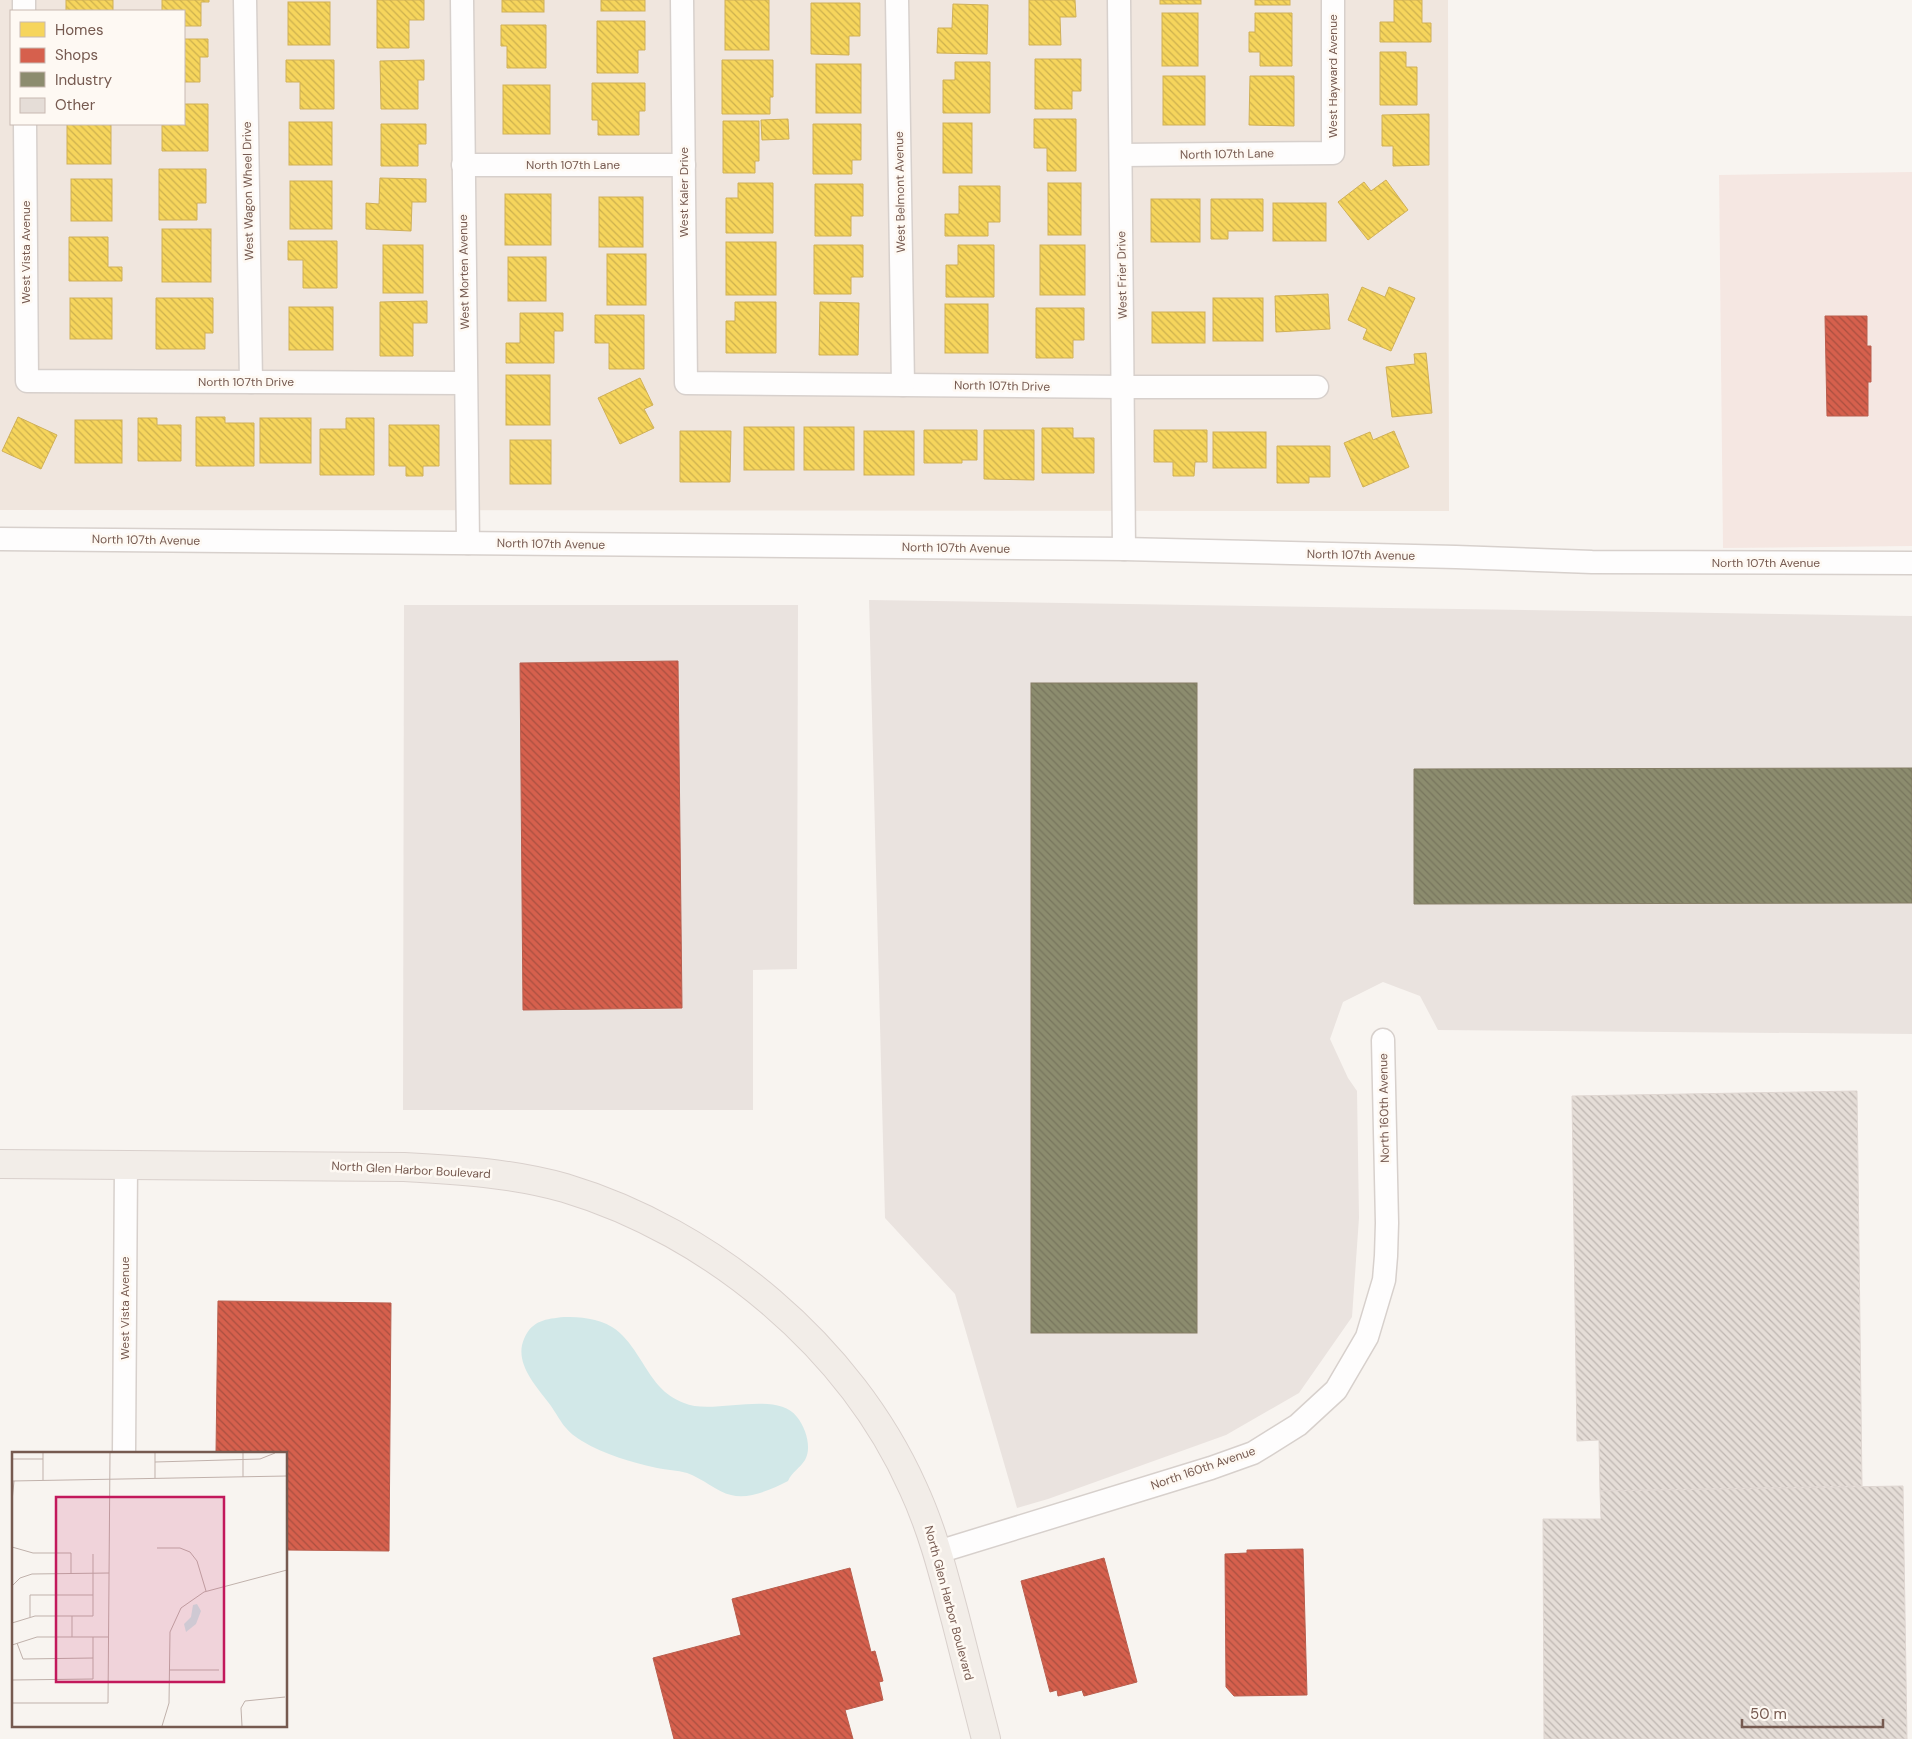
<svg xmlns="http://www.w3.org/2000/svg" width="1912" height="1739" font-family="'DM Sans',sans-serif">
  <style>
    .residential { fill: #f0e6de; fill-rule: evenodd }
    .commercial { fill: #f5e7e2 }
    .industrial { fill: #eae3df }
    .water { fill: #d2e8e8 }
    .homes { fill: url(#homes-back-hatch); stroke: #d0b058 }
    .shops { fill: url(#shops-back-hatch); stroke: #b95e4e }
    .industry { fill: url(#industry-back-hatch); stroke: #857d65 }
    .building { fill: url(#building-back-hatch); stroke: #e0d7d2 }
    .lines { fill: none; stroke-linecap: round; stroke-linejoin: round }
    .minor-casing { stroke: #d7d0cc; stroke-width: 25 }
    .major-casing { stroke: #d9d0cc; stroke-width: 30 }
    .minor { stroke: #fefdfd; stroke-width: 22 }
    .major { stroke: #f2ede8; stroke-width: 28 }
    .labels { text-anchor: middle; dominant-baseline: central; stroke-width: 5; stroke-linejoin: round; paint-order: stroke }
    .street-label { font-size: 12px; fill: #765a50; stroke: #fef9f3 }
    .inset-road { fill: none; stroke: #c0b1ab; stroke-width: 1 }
    .view { fill: #c2185b; fill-opacity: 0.15; stroke: #c2185b; stroke-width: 2.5 }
    .inset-edge { fill: none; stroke: #765a50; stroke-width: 2.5 }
  </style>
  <defs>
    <pattern id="homes-back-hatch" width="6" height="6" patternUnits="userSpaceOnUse" patternTransform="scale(1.25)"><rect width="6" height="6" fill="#f6d55c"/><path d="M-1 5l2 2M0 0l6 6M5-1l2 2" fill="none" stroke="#ccb04e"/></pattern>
    <pattern id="shops-back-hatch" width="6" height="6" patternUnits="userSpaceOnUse" patternTransform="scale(1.25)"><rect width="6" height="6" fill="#d6604d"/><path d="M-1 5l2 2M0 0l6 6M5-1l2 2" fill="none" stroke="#a94f40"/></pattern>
    <pattern id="industry-back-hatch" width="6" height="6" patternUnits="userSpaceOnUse" patternTransform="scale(1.25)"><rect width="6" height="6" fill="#8c8c6e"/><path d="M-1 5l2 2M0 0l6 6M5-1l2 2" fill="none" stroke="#77755d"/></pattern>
    <pattern id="building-back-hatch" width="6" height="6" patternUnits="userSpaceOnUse" patternTransform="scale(1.25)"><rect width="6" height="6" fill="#e5ddd7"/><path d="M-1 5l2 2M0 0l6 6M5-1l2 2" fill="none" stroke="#beb6b1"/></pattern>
  </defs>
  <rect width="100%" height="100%" fill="#f8f4f0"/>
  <!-- residential -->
  <path class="residential" d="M0 0H1448L1449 511 0 510ZM11 11H184V124H11Z"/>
  <!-- commercial -->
  <path class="commercial" d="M1912 172V546L1723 548 1719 175Z"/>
  <!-- industrial -->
  <g class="industrial">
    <path d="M869 600 1912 616V1034L1438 1030 1420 996 1383 982 1343 1002 1330 1039 1348 1078 1357 1091 1359 1218 1352 1317 1299 1393 1226 1435 1048 1499 1017 1508 955 1294 885 1218Z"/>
    <path d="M404 605H798L797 969 753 970V1110H403Z"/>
  </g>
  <!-- water -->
  <path class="water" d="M564 1317C580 1317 598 1318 612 1327 633 1340 643 1368 659 1386 666 1394 674 1399 684 1403 712 1416 776 1389 797 1417 806 1428 812 1448 805 1460 800 1468 792 1472 788 1481 772 1489 749 1500 731 1495 717 1492 702 1478 687 1473 677 1470 667 1470 657 1468 631 1462 605 1455 582 1441 562 1429 561 1419 548 1402 535 1385 514 1362 524 1339 532 1320 546 1319 564 1317Z"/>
  <!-- homes -->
  <g class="homes">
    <rect x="66" y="0" width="47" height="11"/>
    <path d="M162 0H209V2H201V26H184V11H162Z"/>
    <path d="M377 0H424V20H409V48H377Z"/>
    <rect x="502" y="0" width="42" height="12"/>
    <rect x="601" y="0" width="44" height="11"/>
    <rect x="725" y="0" width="44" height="50"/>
    <path d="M1029 0H1075L1076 17H1060L1061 45H1029Z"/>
    <rect x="1160" y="0" width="41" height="4"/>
    <rect x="1255" y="0" width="35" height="5"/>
    <path d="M1394 0H1422V23H1431V42H1380V22H1394Z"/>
    <rect x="288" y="2" width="42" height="43"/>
    <path d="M811 3H860V36H849V55L811 54Z"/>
    <path d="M953 4 988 5 987 54 937 53 938 28H952Z"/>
    <rect x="1162" y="13" width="36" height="53"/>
    <path d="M1255 13H1292V66H1260V52H1249V32H1255Z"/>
    <path d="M597 21H645V50H638V73H597Z"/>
    <path d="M501 25H546V68H507V46H501Z"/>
    <path d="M184 39H208V57H200V82H184Z"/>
    <path d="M1380 52H1406V67H1417V105H1380Z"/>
    <path d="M1035 59H1081V91H1072V109H1035Z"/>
    <path d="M286 60H334V109H300V82H286Z"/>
    <path d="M424 60V80H418V109H381L380 61Z"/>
    <path d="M722 60H773V97H770V114H722Z"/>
    <path d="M955 62H990V113H943V80H955Z"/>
    <rect x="816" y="64" width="45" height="49"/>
    <rect x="1163" y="76" width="42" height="49"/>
    <path d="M1250 76H1294V126L1249 125Z"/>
    <path d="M592 83H645V111H639V135H598V120H592Z"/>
    <rect x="503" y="85" width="47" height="49"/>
    <path d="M184 104H208V151H162V124H184Z"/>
    <path d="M1429 114V165L1393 166V146H1382V115Z"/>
    <path d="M788 119 789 139 762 140 761 120Z"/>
    <path d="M1034 119H1076V171H1047V148H1034Z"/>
    <path d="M723 121H759V161H755V173H723Z"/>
    <rect x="289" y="122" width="43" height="43"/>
    <rect x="943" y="123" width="29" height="50"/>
    <rect x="67" y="124" width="44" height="40"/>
    <path d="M381 124H426V144H418V166H381Z"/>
    <path d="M813 124H861V160H852V174H813Z"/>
    <path d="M159 169H206V203H197V220H159Z"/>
    <path d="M380 178 426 179V202H412L411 231 366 229V203L379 204Z"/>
    <rect x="71" y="179" width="41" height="42"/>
    <path d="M1386 180 1408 210 1368 240 1338 202 1364 182 1371 191Z"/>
    <rect x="290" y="181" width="42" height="48"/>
    <path d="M738 183H773V233H726V198H738Z"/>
    <rect x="1048" y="183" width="33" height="52"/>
    <path d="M815 184H863V216H851V236H815Z"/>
    <path d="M959 186H1000V222H988V236H945V214H959Z"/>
    <rect x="505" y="194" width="46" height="51"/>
    <rect x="599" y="197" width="44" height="50"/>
    <rect x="1151" y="199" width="49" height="43"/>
    <path d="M1211 199H1263V231H1228V239H1211Z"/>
    <rect x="1273" y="203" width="53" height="38"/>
    <rect x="162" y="229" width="49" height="53"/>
    <path d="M69 237H108V267H122V281H69Z"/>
    <path d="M288 241H337V288H303V260H288Z"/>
    <rect x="726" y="242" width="50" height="53"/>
    <rect x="383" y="245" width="40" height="48"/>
    <path d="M814 245H863V277H851V294H814Z"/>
    <path d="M958 245H994V297H946V265H958Z"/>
    <rect x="1040" y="245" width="45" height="50"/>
    <rect x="607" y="254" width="39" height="51"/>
    <rect x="508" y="257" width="38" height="44"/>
    <path d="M1362 287 1385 297 1389 287 1415 298 1391 351 1363 339 1367 329 1348 320Z"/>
    <path d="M1328 294 1330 329 1276 332 1275 296Z"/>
    <rect x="70" y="298" width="42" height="41"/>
    <path d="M156 298H213V333H205V349H156Z"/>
    <rect x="1213" y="298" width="50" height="43"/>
    <path d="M427 301V323H413V356H380V302Z"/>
    <path d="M735 302H776V353H726V321H735Z"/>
    <path d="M820 302 859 303 858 355H819Z"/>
    <rect x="945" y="304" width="43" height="49"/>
    <rect x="289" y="307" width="44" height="43"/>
    <path d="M1036 308H1084V340H1073V358H1036Z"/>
    <rect x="1152" y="312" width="53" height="31"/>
    <path d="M520 313H563V331H554V363H506V343H520Z"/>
    <path d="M595 315H644V369H609V343H595Z"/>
    <path d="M1426 353 1432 413 1392 417 1386 367 1415 364 1414 354Z"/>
    <rect x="506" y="375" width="44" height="50"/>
    <path d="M640 378 653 405 644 409 654 428 620 444 598 398Z"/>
    <path d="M18 417 57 435 41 469 2 451Z"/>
    <path d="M196 417H225V423H254V466H196Z"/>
    <path d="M138 418H157V425H181V461H138Z"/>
    <rect x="260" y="418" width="51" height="45"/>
    <path d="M346 418H374V475H320V429H346Z"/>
    <rect x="75" y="420" width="47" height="43"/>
    <path d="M389 425H439V466H423V476H406V466H389Z"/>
    <rect x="744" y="427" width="50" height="43"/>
    <rect x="804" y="427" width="50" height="43"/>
    <path d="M1042 428H1073V438H1094V473H1042Z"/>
    <path d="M924 430H977V460H962V463H924Z"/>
    <path d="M984 430H1034V480L984 479Z"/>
    <path d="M1154 430H1207V462H1195L1194 476H1173V462H1154Z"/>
    <path d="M680 431H731L730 482H680Z"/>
    <rect x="864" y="431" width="50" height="44"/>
    <path d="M1394 431 1409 467 1363 487 1344 443 1370 432 1373 440Z"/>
    <rect x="1213" y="432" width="53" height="36"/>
    <rect x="510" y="440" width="41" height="44"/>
    <path d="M1277 446H1330V477H1309V483H1277Z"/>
  </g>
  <!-- shops -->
  <g class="shops">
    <path d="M1825 316H1867V346H1871V382H1868V416H1827Z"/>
    <path d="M678 661 682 1008 523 1010 520 663Z"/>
    <path d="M218 1301 391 1303 389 1551 286 1550V1453H216Z"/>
    <path d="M1303 1549 1307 1695 1234 1696 1226 1687 1225 1554 1247 1553V1550Z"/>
    <path d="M1104 1558 1137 1682 1084 1696 1082 1690 1058 1696 1057 1690 1050 1692 1021 1581Z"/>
    <path d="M850 1568 871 1652 875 1651 883 1681 879 1682 883 1700 845 1710 853 1739H674L653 1658 741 1635 732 1599Z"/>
  </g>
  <!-- industry -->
  <g class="industry">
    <rect x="1031" y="683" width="166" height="650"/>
    <path d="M1912 768V903L1414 904V769Z"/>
  </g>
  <!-- building -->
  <g class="building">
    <path d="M1857 1091 1862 1486 1600 1491 1599 1440 1577 1441 1572 1096Z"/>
    <path d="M1903 1486 1907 1739H1544L1543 1519H1601L1600 1491Z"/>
  </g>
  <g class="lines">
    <!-- minor casing -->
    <g class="minor-casing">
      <g id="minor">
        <path d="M24 0V11"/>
        <path d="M245 0 251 382"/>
        <path d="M462 0 468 543"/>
        <path d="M682 0 686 383 1124 387H1317"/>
        <path d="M897 0 903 385"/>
        <path d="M1119 0 1124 549"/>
        <path d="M25 124 27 381 465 383"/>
        <path d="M1121 155 1333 153V0"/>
        <path d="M463 165H684"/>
        <path d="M0 539 1124 549 1456 557 1592 562 1912 563"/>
        <path d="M124 1453 126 1164"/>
        <path d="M938 1552 1211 1468 1253 1453 1298 1425 1336 1390 1367 1337 1384 1280 1386 1256 1387 1223 1383 1040"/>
      </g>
    </g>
    <!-- major casing -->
    <g class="major-casing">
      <path id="major" d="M0 1164 404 1167C458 1170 512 1173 565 1188 712 1232 850 1347 913 1488 933 1531 944 1576 956 1621 966 1660 976 1700 986 1739"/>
    </g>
    <!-- minor -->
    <use href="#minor" class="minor"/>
    <!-- major -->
    <use href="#major" class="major"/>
  </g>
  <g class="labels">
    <!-- street labels -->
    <g class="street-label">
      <text transform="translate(1333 76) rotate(-90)">West Hayward Avenue</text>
      <text transform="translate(1227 154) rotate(-1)">North 107th Lane</text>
      <text x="573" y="165">North 107th Lane</text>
      <text transform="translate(248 191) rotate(-91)">West Wagon Wheel Drive</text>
      <text transform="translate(684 192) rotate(-90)">West Kaler Drive</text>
      <text transform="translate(900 192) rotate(-91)">West Belmont Avenue</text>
      <text transform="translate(26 252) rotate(-90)">West Vista Avenue</text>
      <text transform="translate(464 272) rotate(-91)">West Morten Avenue</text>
      <text transform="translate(1122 275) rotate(-91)">West Frier Drive</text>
      <text x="246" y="382">North 107th Drive</text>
      <text transform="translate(1002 386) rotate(1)">North 107th Drive</text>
      <text transform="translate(146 540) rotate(1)">North 107th Avenue</text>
      <text transform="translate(551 544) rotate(1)">North 107th Avenue</text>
      <text transform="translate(956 548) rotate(1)">North 107th Avenue</text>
      <text transform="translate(1361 555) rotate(1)">North 107th Avenue</text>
      <text x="1766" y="563">North 107th Avenue</text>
      <text transform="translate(1384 1108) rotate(-91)">North 160th Avenue</text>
      <text transform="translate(411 1170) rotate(3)">North Glen Harbor Boulevard</text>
      <text transform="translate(125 1308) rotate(-90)">West Vista Avenue</text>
      <text transform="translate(1203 1468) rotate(-19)">North 160th Avenue</text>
      <text transform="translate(949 1603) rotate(75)">North Glen Harbor Boulevard</text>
    </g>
  </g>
  <!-- overview -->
  <g transform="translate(12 1452)">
    <rect width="275" height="275" fill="#f8f4f0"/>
    <path d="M185 152 189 159 184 172 174 180 172 172 179 165 181 153Z" fill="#d2e8e8"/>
    <path class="inset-road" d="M31 1V28M143 1V26M231 1V25M0 7H31M143 10 248 7 263 1M0 29 275 24M0 49 2 29M0 95 21 101H59V121M145 96H168L178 100 185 109 194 139M0 134 8 126 20 122 97 121M60 164V185M18 165V143H81M0 171 23 164H81V102M5 191 11 207 81 206M0 193 25 185H96M157 218H207M0 228 81 227V185M0 251H96L98 1M150 274 157 251 158 180 169 156 192 140 275 118M230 274 229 256 233 249 273 245"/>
    <path class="view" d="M44 45H212V230H44Z"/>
    <rect width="275" height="275" class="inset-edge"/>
  </g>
  <!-- legend -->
  <rect x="10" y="10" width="175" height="115" fill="#fef9f3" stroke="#c8b9b2"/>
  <rect x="20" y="22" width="25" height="15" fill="#f6d55c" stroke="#c8b9b2"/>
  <text x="55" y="35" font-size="15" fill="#765a50">Homes</text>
  <rect x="20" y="48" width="25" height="15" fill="#d6604d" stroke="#c8b9b2"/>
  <text x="55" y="60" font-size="15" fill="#765a50">Shops</text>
  <rect x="20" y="72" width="25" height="15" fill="#8c8c6e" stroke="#c8b9b2"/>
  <text x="55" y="85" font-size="15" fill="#765a50">Industry</text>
  <rect x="20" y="98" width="25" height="15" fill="#e5ddd7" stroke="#c8b9b2"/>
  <text x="55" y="110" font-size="15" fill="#765a50">Other</text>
  <!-- scale -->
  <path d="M1742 1719v8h141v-8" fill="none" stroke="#765a50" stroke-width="2.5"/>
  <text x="1750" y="1719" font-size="15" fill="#765a50" stroke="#fef9f3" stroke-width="4" paint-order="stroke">50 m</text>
</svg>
